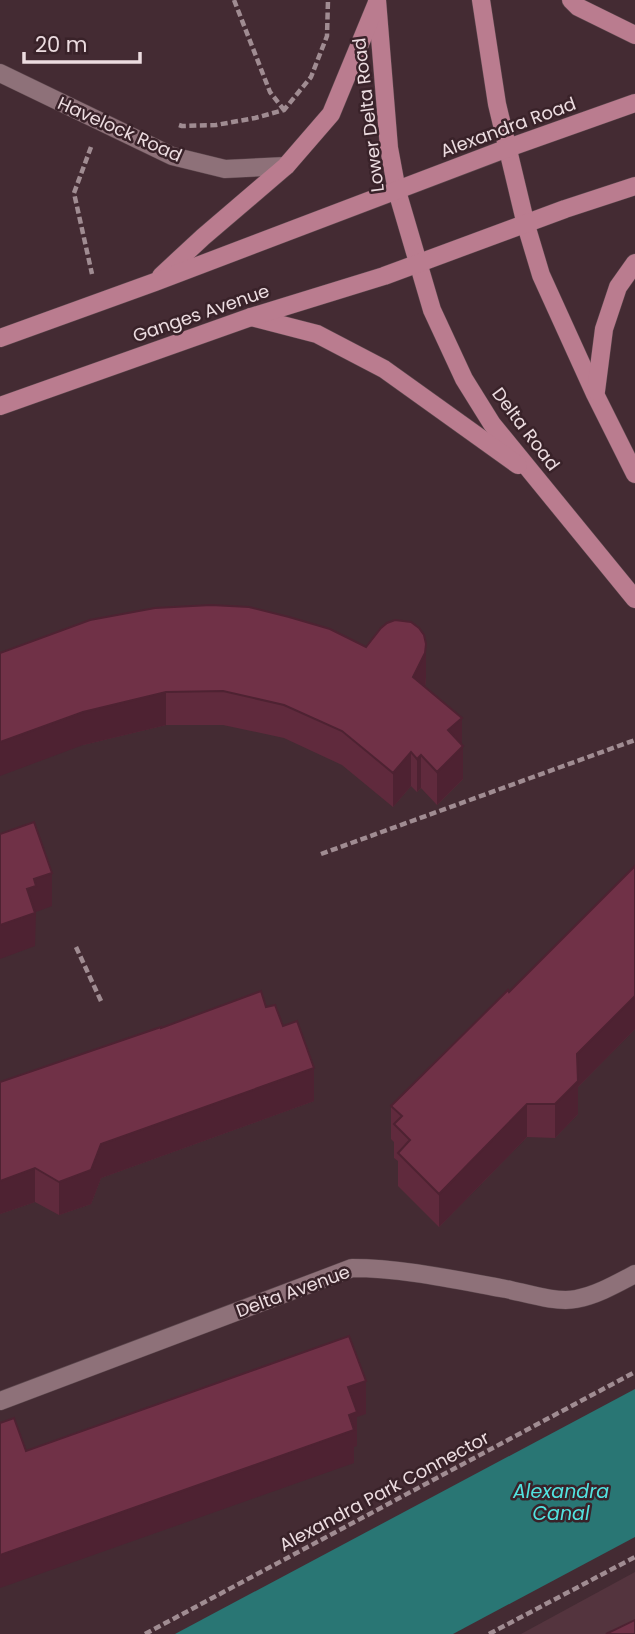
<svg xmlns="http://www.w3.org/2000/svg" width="635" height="1634" font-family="Poppins,sans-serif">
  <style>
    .built { fill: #54343e }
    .water { fill: #297674 }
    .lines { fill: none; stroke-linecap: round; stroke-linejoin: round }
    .minor-casing { stroke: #5c474d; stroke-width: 19 }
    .major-casing { stroke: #5c474d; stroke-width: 19 }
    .path { stroke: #a08c92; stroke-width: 4.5; stroke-dasharray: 7 3.5; stroke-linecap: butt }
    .minor { stroke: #8e7179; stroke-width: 18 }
    .major { stroke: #ba7c8f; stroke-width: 18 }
    .wall { fill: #602a3d }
    .shaded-wall { fill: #4e2232 }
    .building { fill: #703147; stroke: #4e2232; stroke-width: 2 }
    .labels { text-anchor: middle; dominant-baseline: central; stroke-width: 5; stroke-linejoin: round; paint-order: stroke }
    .street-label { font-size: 18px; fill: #ecdce0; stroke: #392229 }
    .water-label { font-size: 19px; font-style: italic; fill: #52e3e0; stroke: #392229 }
  </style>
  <rect width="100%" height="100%" fill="#442b33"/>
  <!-- built -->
  <path class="built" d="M635 1572V1634H521Z"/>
  <!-- water -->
  <path class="water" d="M635 1389V1537L453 1634H175Z"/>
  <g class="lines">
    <!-- minor casing -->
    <g class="minor-casing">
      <g id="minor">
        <path d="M0 73 172 156 225 169 286 166"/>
        <path d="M0 1401 352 1268C403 1268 456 1280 506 1289 526 1293 556 1303 576 1299 597 1295 616 1284 635 1274"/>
      </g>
    </g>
    <!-- major casing -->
    <g class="major-casing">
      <g id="major">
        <path d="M377 0 389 148 397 191 432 310 464 379 492 424 635 599"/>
        <path d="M481 0 497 104 526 225 541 275 595 394 635 474"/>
        <path d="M571 0 578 7 635 35"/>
        <path d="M161 276 203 237 286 166 331 114 376 5"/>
        <path d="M251 317 317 334 384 369 518 465"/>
        <path d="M0 338 155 282 508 148 635 103"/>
        <path d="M596 391 604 329 618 287 635 263"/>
        <path d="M0 406 251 317 384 276 565 209 635 186"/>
      </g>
    </g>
    <!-- path -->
    <g class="path">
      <path d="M234 0 270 92 284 110"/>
      <path d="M179 125 182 126 216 125 255 118 284 110 311 77 327 36 328 0"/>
      <path d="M91 147 74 193 92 274"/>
      <path d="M321 854 635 740"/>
      <path d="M76 947 101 1001"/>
      <path d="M145 1634 635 1372"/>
      <path d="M489 1634 635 1557"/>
    </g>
    <!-- minor -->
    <use href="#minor" class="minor"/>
    <!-- major -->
    <use href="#major" class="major"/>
  </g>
  <!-- wall -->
  <g class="wall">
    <path d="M0 653 426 677 425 687 462 744 463 779 437 805 421 788 417 792 411 786 393 807 342 765 284 738 223 725H166L83 745Z"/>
    <path d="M635 866V1029L578 1087V1114L555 1138 527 1137 439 1227 398 1186V1161L394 1158V1142L391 1139V1106L509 992Z"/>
    <path d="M266 1007 283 1026 314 1101 101 1178 91 1204 59 1215 35 1202 0 1214 63 1061 161 1028Z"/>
  </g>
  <!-- shaded-wall -->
  <g class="shaded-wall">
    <path d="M426 644V677L425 687 413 677Z"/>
    <path d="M166 692V725L83 745 0 776V742L83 712Z"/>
    <path d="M462 718V747L463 746V779L437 805V772L448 730Z"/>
    <path d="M411 752V786L393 807V773Z"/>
    <path d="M421 755V788L417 792V759Z"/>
    <path d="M52 873V906L36 912 35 946 0 959V925L34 879Z"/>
    <path d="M635 996V1029L578 1087V1114L555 1138V1104L577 1054Z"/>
    <path d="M314 1068V1101L101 1178 91 1204 59 1215V1182L101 1144Z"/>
    <path d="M527 1104V1137L439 1227V1194Z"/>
    <path d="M35 1168V1202L0 1214V1181Z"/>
    <path d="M366 1381V1414L357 1417V1446L354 1447V1463L0 1588V1555L348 1387Z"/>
  </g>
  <!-- building -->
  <g class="building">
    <path d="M211 605 249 607 289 617 330 629 366 647 381 628 387 623 395 620 411 622 419 628 424 635 426 644 425 653 413 677 462 718 448 730 463 746 437 772 421 755 417 759 411 752 393 773 342 731 284 705 223 691 166 692 83 712 0 742V653L90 620 155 608Z"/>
    <path d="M34 822 52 873 34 879 36 886 27 889 35 913 0 925V834Z"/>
    <path d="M635 866V996L577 1054 578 1081 555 1104H527L439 1194 398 1153 410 1140 394 1124 402 1116 391 1106 508 990 509 992Z"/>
    <path d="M261 991 266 1007 275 1005 283 1026 297 1021 314 1068 101 1144 91 1170 59 1182 35 1168 0 1181V1082L161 1027V1028Z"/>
    <path d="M349 1336 366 1381 348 1387 357 1412 349 1415 354 1430 0 1555V1423L14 1418 26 1451Z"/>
    <path d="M635 1620V1634H606Z"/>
  </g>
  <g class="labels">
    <!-- street labels -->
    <g class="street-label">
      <text transform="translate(368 115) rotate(-97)">Lower Delta Road</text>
      <text transform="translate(508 127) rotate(-20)">Alexandra Road</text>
      <text transform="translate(120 129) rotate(24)">Havelock Road</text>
      <text transform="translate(201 313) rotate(-19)">Ganges Avenue</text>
      <text transform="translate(526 429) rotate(53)">Delta Road</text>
      <text transform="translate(293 1291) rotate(-20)">Delta Avenue</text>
      <text transform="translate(384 1491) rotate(-28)">Alexandra Park Connector</text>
    </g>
    <!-- water labels -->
    <g class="water-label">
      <text x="561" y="1491">Alexandra<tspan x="561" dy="22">Canal</tspan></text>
    </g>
  </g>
  <!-- scale -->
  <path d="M24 52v10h116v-10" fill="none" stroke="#ecdce0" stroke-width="3.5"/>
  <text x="35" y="52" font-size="21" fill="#ecdce0" stroke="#392229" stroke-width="5" paint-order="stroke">20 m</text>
</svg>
